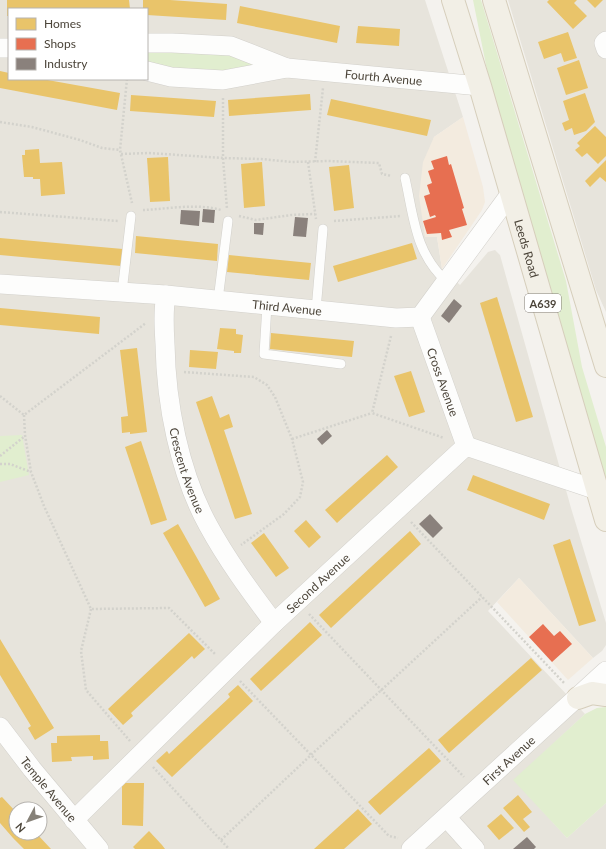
<svg xmlns="http://www.w3.org/2000/svg" width="606" height="849" font-family="Lato,sans-serif">
  <style>
    .residential { fill: #e7e4dc; fill-rule: evenodd }
    .commercial { fill: #f3ebdf }
    .green { fill: #e1eecf }
    .homes { fill: #e9c46a }
    .shops { fill: #e76f51 }
    .industry { fill: #8a817c }
    .lines { fill: none; stroke-linecap: round; stroke-linejoin: round }
    .service-casing { stroke: #d2d0cb; stroke-width: 10 }
    .minor-casing { stroke: #d2d0cb; stroke-width: 20 }
    .primary-casing { stroke: #d6cebb; stroke-width: 24 }
    .path { stroke: #d3d2cc; stroke-width: 2.5; stroke-dasharray: 2 2; stroke-linecap: butt }
    .service { stroke: #fdfdfc; stroke-width: 9 }
    .minor { stroke: #fdfdfc; stroke-width: 19 }
    .primary { stroke: #f2efe6; stroke-width: 22 }
    .labels { text-anchor: middle; dominant-baseline: central; stroke-width: 4; stroke-linejoin: round; paint-order: stroke }
    .shield { fill: #fff; stroke: #817c74; stroke-width: 1 }
    .shield-label { font-size: 11px; font-weight: bold; fill: #4b4439 }
    .street-label { font-size: 12px; fill: #4b4439; stroke: #fff }
  </style>
  <rect width="100%" height="100%" fill="#f4f2ee"/>
  <!-- residential -->
  <g class="residential">
    <path d="M0 0H425L463 117 434 137 425 237H437L442 269 460 285 488 252 495 250 500 255 571 508 606 623V645L602 651 593 658 519 578 488 611 585 714 514 780 567 838 606 803V849H0ZM9 9H147V79H9ZM16 809H40V833H16Z"/>
    <path d="M508 0H606V312L596 290 580 237Z"/>
  </g>
  <!-- commercial -->
  <g class="commercial">
    <path d="M463 117 483 187 485 202 482 210 442 269 437 237H425L419 196 423 162 434 137Z"/>
    <path d="M519 578 593 658 568 680 497 602Z"/>
  </g>
  <!-- green -->
  <g class="green">
    <path d="M473 0H481L566 281 582 367 606 447V494L490 85Z"/>
    <path d="M147 50 231 52 258 64 220 72H195L147 65Z"/>
    <path d="M22 435 29 475 0 482V436Z"/>
    <path d="M606 707V803L567 838 513 780 585 714 597 708Z"/>
  </g>
  <!-- homes -->
  <g class="homes">
    <path d="M7 0H129L130 9H9V16H7Z"/>
    <path d="M143 0H170L227 4 226 20 147 15V9H143Z"/>
    <path d="M549 0H577L574 3 587 16 573 29 547 2Z"/>
    <path d="M587 0H603L595 8Z"/>
    <path d="M240 6 340 26 337 43 237 23Z"/>
    <path d="M358 26 400 29 399 46 356 43Z"/>
    <path d="M568 32 577 58 564 62 561 53 544 59 538 42Z"/>
    <path d="M579 60 588 88 566 95 557 68Z"/>
    <path d="M0 71 9 73V79H42L120 93 117 110 0 88Z"/>
    <path d="M585 93 595 122 586 131 574 135 572 128 565 131 562 123 569 120 563 101Z"/>
    <path d="M310 94 311 110 229 116 228 100Z"/>
    <path d="M131 95 216 101 214 117 130 111Z"/>
    <path d="M331 99 431 120 427 136 327 115Z"/>
    <path d="M595 126 606 137V156L598 164 587 153 582 157 575 150 580 146 577 143Z"/>
    <path d="M39 149 40 163 62 162 65 194 41 196 40 179H33V177H24L22 155H25V150Z"/>
    <path d="M168 157 170 201 150 202 147 158Z"/>
    <path d="M606 160V182L600 177 590 187 585 181Z"/>
    <path d="M262 162 265 206 244 208 241 164Z"/>
    <path d="M349 165 354 208 334 211 329 167Z"/>
    <path d="M136 236 218 244 217 261 135 253Z"/>
    <path d="M0 238 123 249 121 266 0 255Z"/>
    <path d="M412 243 417 259 338 282 333 266Z"/>
    <path d="M229 255 311 263 309 280 227 272Z"/>
    <path d="M497 297 533 417 516 422 480 303Z"/>
    <path d="M0 308 100 317 99 334 0 325Z"/>
    <path d="M220 328 236 329V334L243 335 241 353H234V351L217 349Z"/>
    <path d="M271 333 354 341 352 357 270 349Z"/>
    <path d="M137 348 147 432 130 434V432L122 433 121 417 128 416 120 350Z"/>
    <path d="M190 350 218 352 216 369 189 367Z"/>
    <path d="M411 371 425 412 409 417 394 376Z"/>
    <path d="M212 396 220 418 229 414 233 427 224 430 252 514 235 519 196 402Z"/>
    <path d="M141 441 167 520 151 525 125 447Z"/>
    <path d="M387 455 398 467 337 523 325 510Z"/>
    <path d="M473 475 550 504 544 520 467 490Z"/>
    <path d="M306 520 321 537 309 548 294 531Z"/>
    <path d="M178 524 220 599 205 607 163 533Z"/>
    <path d="M410 531 421 544 331 628 319 615Z"/>
    <path d="M264 533 289 568 276 577 251 543Z"/>
    <path d="M570 539 596 621 579 626 553 545Z"/>
    <path d="M310 622 322 635 261 691 250 679Z"/>
    <path d="M189 633 205 649 194 659 192 656 131 713 133 716 123 725 108 709Z"/>
    <path d="M0 639 54 728 35 740 28 728 31 726 0 675Z"/>
    <path d="M531 658 542 670 449 753 438 740Z"/>
    <path d="M238 685 253 701 172 777 156 761 167 751 169 754 186 738 230 697 228 694Z"/>
    <path d="M100 735V741H108L109 759 93 760V756L71 757 72 761 52 762 51 743H57V736Z"/>
    <path d="M429 748 441 761 380 815 368 802Z"/>
    <path d="M122 783H144L143 826 122 825Z"/>
    <path d="M518 795 532 812 523 819 530 827 524 832 503 808Z"/>
    <path d="M2 797 16 812V833H36L51 849H24L13 838 0 823V798Z"/>
    <path d="M358 809 372 824 344 849H314Z"/>
    <path d="M501 814 514 828 499 840 487 826Z"/>
    <path d="M149 831 162 845 165 849H135L133 847Z"/>
  </g>
  <!-- shops -->
  <g class="shops">
    <path d="M447 156 449 165 451 164 464 208 462 209 467 225 449 230 452 237 442 240 441 233 427 234 423 221 436 217 435 215 430 217 424 196 430 194 427 185 432 183 428 171 434 169 431 161Z"/>
    <path d="M543 624 554 636 560 631 572 644 552 662 529 637Z"/>
  </g>
  <!-- industry -->
  <g class="industry">
    <path d="M203 209 215 210 214 223 202 222Z"/>
    <path d="M181 210 200 211 199 226 180 224Z"/>
    <path d="M295 217 308 218 306 237 293 236Z"/>
    <path d="M254 223H264L263 235 254 234Z"/>
    <path d="M454 299 462 306 449 323 441 316Z"/>
    <path d="M327 430 332 436 322 445 317 439Z"/>
    <path d="M430 514 443 528 433 538 419 524Z"/>
    <path d="M527 837 536 847 534 849H513Z"/>
  </g>
  <g class="lines">
    <!-- service casing -->
    <g class="service-casing">
      <g id="service">
        <path d="M405 178C414 218 415 253 447 282"/>
        <path d="M122 292 131 216"/>
        <path d="M218 300 228 221"/>
        <path d="M267 305 264 354 341 364"/>
        <path d="M316 310 323 229"/>
      </g>
    </g>
    <!-- minor casing -->
    <g class="minor-casing">
      <g id="minor">
        <path d="M606 41 604 43 606 49"/>
        <path d="M147 43H172L231 46 287 68 223 80 171 77 147 71"/>
        <path d="M0 48H9"/>
        <path id="s1" d="M287 68 480 86"/>
        <path id="s2" d="M0 284 166 295 396 318 420 317 511 193"/>
        <path id="s3" d="M166 295C163 311 164 327 165 344 166 403 179 472 208 525 227 560 250 591 274 623"/>
        <path id="s4" d="M420 317 466 446"/>
        <path id="s5" d="M0 727 32 769 99 849"/>
        <path d="M447 818 475 849"/>
        <path id="s6" d="M74 820 274 623 466 446 597 490"/>
        <path id="s7" d="M411 849 606 671"/>
      </g>
    </g>
    <!-- primary casing -->
    <g class="primary-casing">
      <g id="primary">
        <path id="s8" d="M453 0 480 86 606 520"/>
        <path d="M494 0 606 366"/>
        <path d="M578 698 592 693 606 695"/>
      </g>
    </g>
    <!-- path -->
    <g class="path">
      <path d="M127 79 120 150 132 203"/>
      <path d="M223 98V158L227 209"/>
      <path d="M0 122 32 127 80 140 102 148 120 150"/>
      <path d="M121 154 149 153 223 158 261 159 292 162 328 161 379 163 382 174 392 176"/>
      <path d="M308 162 316 219"/>
      <path d="M315 162 323 88"/>
      <path d="M143 210C168 209 196 203 221 210"/>
      <path d="M0 212 118 221"/>
      <path d="M239 216 256 220 291 215 315 214"/>
      <path d="M334 221 401 216"/>
      <path d="M391 336 372 413 444 438"/>
      <path d="M184 372 254 377 267 385 275 397 292 439 303 482 300 497 284 514 241 545"/>
      <path d="M0 396 24 415 146 323"/>
      <path d="M24 415 25 435 31 472 44 506 91 609 169 608 216 655"/>
      <path d="M292 439 372 413"/>
      <path d="M0 456 25 436"/>
      <path d="M0 464H10L31 472"/>
      <path d="M411 522 565 684"/>
      <path d="M91 609 81 651 86 690 130 741"/>
      <path d="M309 614 464 777"/>
      <path d="M240 681 389 836 398 838"/>
      <path d="M153 767 229 849"/>
      <path d="M221 840 311 755 482 597"/>
    </g>
    <!-- service -->
    <use href="#service" class="service"/>
    <!-- minor -->
    <use href="#minor" class="minor"/>
    <!-- primary -->
    <use href="#primary" class="primary"/>
  </g>
  <g class="labels">
    <!-- shield labels -->
    <rect class="shield" x="525" y="294" width="36" height="18" rx="3"/>
    <g class="shield-label">
      <text x="543" y="303">A639</text>
    </g>
    <!-- street labels -->
    <g class="street-label">
      <text stroke="none"><textPath href="#s1" startOffset="97">Fourth Avenue</textPath></text>
      <text stroke="none"><textPath href="#s8" startOffset="259">Leeds Road</textPath></text>
      <text stroke="none"><textPath href="#s2" startOffset="288">Third Avenue</textPath></text>
      <text stroke="none"><textPath href="#s4" startOffset="69">Cross Avenue</textPath></text>
      <text stroke="none"><textPath href="#s3" startOffset="178">Crescent Avenue</textPath></text>
      <text stroke="none"><textPath href="#s6" startOffset="340">Second Avenue</textPath></text>
      <text stroke="none"><textPath href="#s7" startOffset="132">First Avenue</textPath></text>
      <text stroke="none"><textPath href="#s5" startOffset="79">Temple Avenue</textPath></text>
    </g>
  </g>
  <!-- legend -->
  <rect x="8" y="8" width="140" height="72" fill="#ffffff" stroke="#b7b4b0"/>
  <rect x="16" y="18" width="20" height="12" fill="#e9c46a" stroke="#b7b4b0"/>
  <text x="44" y="28" font-size="12" fill="#4b4439">Homes</text>
  <rect x="16" y="38" width="20" height="12" fill="#e76f51" stroke="#b7b4b0"/>
  <text x="44" y="48" font-size="12" fill="#4b4439">Shops</text>
  <rect x="16" y="58" width="20" height="12" fill="#8a817c" stroke="#b7b4b0"/>
  <text x="44" y="68" font-size="12" fill="#4b4439">Industry</text>
  <!-- north arrow -->
  <g transform="translate(28 821) rotate(229)"><circle r="19" fill="#ffffff" stroke="#b7b4b0"/>
  <path d="M0-3L7 15L0 10L-7 15Z" fill="#868178"/>
  <text y="-6" font-size="11" font-weight="bold" text-anchor="middle" fill="#4b4439">N</text>
  </g>
</svg>
